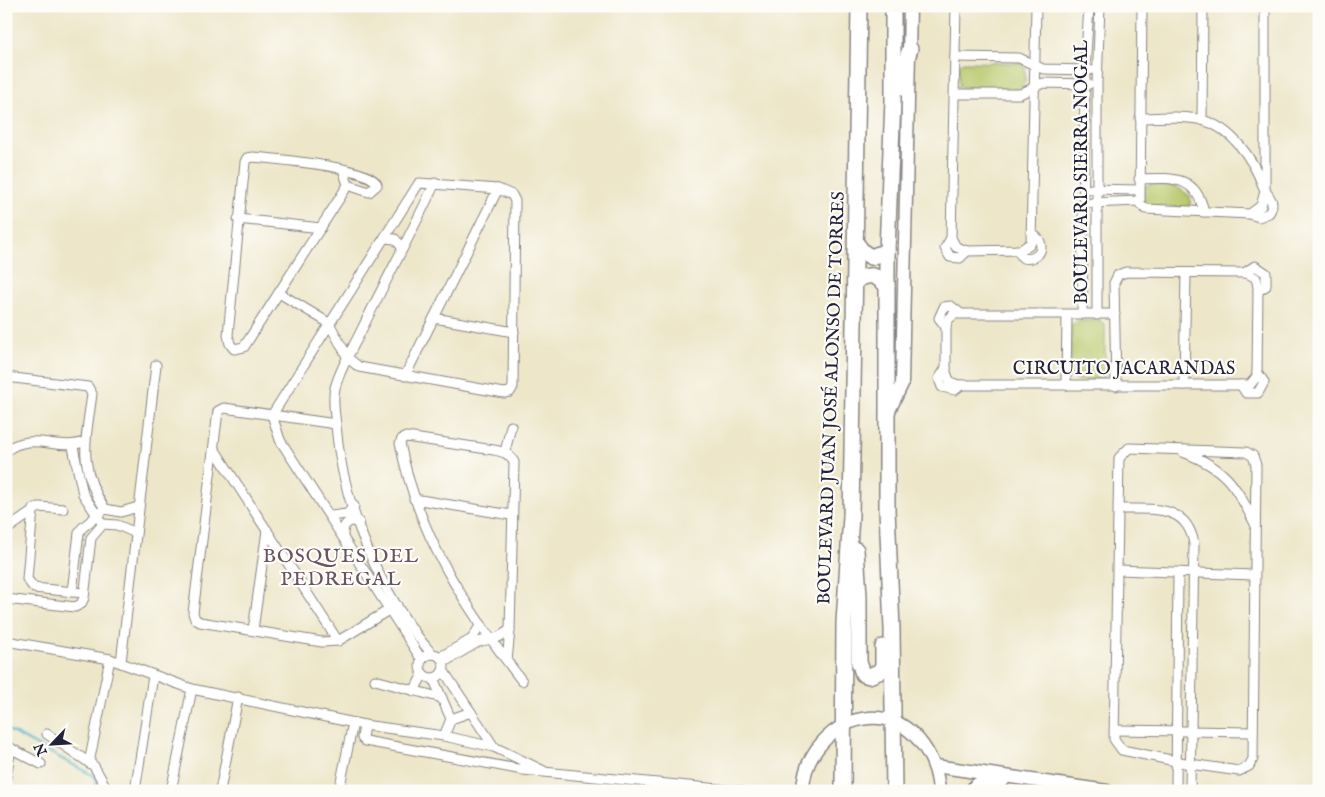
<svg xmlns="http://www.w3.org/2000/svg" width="1325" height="797" font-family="'IM FELL English',serif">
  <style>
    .green { fill: #b8c86a; stroke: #6d7552 }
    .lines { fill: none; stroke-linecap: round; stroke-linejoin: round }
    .stream { stroke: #49afc9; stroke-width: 2.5 }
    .street-casing { stroke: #888482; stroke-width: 11 }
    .secondary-casing { stroke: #888482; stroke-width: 15 }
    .primary-casing { stroke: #888482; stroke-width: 18 }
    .street { stroke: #fff; stroke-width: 9 }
    .secondary { stroke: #fff; stroke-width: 12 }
    .primary { stroke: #fff; stroke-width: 15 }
    .labels { text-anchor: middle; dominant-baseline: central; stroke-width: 4.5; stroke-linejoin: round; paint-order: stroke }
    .street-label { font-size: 18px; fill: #22223b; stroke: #fdfcf7 }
    .quarter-label { font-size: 20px; letter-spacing: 1px; fill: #675362; stroke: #fdfcf7 }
  </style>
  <rect width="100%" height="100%" fill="#fdfcf7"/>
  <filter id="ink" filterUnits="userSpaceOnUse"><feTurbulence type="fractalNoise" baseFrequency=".02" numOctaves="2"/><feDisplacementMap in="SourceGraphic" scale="10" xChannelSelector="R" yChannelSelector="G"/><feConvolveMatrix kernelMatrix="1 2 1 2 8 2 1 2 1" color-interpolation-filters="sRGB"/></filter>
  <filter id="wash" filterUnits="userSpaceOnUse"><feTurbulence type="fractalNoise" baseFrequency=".0096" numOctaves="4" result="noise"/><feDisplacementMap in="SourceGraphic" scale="20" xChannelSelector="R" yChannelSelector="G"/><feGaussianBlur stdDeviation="1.12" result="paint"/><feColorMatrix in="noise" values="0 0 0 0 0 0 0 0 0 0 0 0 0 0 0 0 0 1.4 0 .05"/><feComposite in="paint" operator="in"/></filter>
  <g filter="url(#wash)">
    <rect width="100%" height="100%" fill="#ede6c9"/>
    <!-- green -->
    <g class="green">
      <path d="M963 62 1022 63 1025 68V83L1018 89 961 87 959 86V65Z"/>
      <path d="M1151 184 1175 186 1190 196V205L1186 207 1145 206 1142 188Z"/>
      <path d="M1077 321 1100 320 1105 325V374L1101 380 1077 381 1071 376V326Z"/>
    </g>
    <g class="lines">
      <!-- stream -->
      <path class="stream" d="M6 729 96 777 97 791"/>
    </g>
  </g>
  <g filter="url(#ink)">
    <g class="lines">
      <!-- street casing -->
      <g class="street-casing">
        <g id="street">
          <path d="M956 6 951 238 956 247 967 251 1021 250 1031 243 1036 6"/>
          <path d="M1142 6 1140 204 1146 209 1250 214 1261 206 1265 191V6"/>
          <path d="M955 57 1019 58 1043 69 1090 70"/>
          <path d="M955 94H1020L1043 83 1089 84"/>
          <path d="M1140 118C1159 118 1184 115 1202 120 1232 128 1253 159 1263 186 1267 197 1277 200 1269 213L1259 217 1250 214"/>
          <path d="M1202 120 1203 6"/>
          <path d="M343 169 348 185 244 347 234 349 230 344 228 335 245 162 247 158 253 157C273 159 373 167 377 185L369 192 348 185"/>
          <path d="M1139 179C1170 178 1196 174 1204 212"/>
          <path d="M1091 189 1139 190"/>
          <path d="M1091 203 1138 201"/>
          <path d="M238 219 321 228"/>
          <path d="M385 238 395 239 402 247"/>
          <path d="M951 238 945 248 950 257 960 258 967 251"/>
          <path d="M1017 250 1023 258C1041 262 1048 242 1032 234"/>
          <path d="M1244 273 1255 266 1266 273V286L1258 291"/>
          <path d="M279 293 329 323 348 358 359 367 504 393 510 392 513 387 515 201 512 195 498 189 419 183 272 415 280 440 422 660"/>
          <path d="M1082 314 1085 70 1089 6"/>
          <path d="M1115 314H954L947 321 946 327V373L950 382 958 385H1250L1257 376 1258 287 1256 278 1247 273 1126 272 1118 275 1114 283 1116 386"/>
          <path d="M1097 315V84L1100 6"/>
          <path d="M434 318 514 332"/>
          <path d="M946 327 939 318 944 307 951 306 960 313"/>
          <path d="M946 368 939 379 942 387 955 390 961 385"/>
          <path d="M405 376 498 189"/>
          <path d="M6 377 88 387 92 394C86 440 77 467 105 509L121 512 138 507"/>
          <path d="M1066 385 1067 316"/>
          <path d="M1184 385 1186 273"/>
          <path d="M1241 385 1246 393H1258L1264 382 1257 372"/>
          <path d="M336 424 224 408 218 411 193 613 195 619 200 622 322 642 338 641 397 605"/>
          <path d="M73 447 83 494 100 520"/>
          <path d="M1129 448 1246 452 1253 456 1256 465 1253 759 1249 766 1239 771 1190 764 1122 750 1114 739 1119 458Z"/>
          <path d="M215 450 338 641"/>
          <path d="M6 451C32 430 59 453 86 441"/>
          <path d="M505 452 511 426"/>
          <path d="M1183 452C1225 468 1234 483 1254 522"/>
          <path d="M414 499 511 515"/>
          <path d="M33 509 27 579 34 588 84 593"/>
          <path d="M1119 509C1152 510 1187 503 1194 544L1190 791"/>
          <path d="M331 516 347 514 354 506"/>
          <path d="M6 530 39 507 63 509"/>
          <path d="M343 535C343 528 344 524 351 521L359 522"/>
          <path d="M1118 570 1254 575"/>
          <path d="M72 592 79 533 82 528 105 509"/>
          <path d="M6 599 75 607 81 604 84 598 91 538 103 524 117 525 136 533"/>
          <path d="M253 630 267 530"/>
          <path d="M6 641 110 659 192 689 364 725"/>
          <path d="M432 654C379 593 343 506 336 426 335 414 332 399 335 388 340 368 353 348 362 329 386 280 412 232 435 183"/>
          <circle cx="432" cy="666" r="12"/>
          <path d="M440 657 472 639 481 624"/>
          <path d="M507 661 510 630 514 462C509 453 503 452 494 450L406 437 402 439 400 443C418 536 465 607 522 681"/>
          <path d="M121 662 156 365"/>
          <path d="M444 662 478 642 499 637 510 630"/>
          <path d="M443 670 494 747"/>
          <path d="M433 678 451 719 444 736"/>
          <path d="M375 680 442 698"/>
          <path d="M414 691 423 674"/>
          <path d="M451 719 471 712"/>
          <path d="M1115 730 1253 732"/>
          <path d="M47 734 94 766 108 791"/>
          <path d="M6 746 41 764"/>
          <path d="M89 763 110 659"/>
          <path d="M544 771 494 747 444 736 364 725 362 738 365 741 523 770 740 791"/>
          <path d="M6 777 11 748"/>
          <path d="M135 791 153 676"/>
          <path d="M171 791 192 689"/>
          <path d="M220 791 238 697"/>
          <path d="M339 791 353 723"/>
          <path d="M1176 791 1178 572"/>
        </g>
      </g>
      <!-- secondary casing -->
      <g class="secondary-casing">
        <g id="secondary">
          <path d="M887 415 902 384 910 6"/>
          <path d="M935 766 1107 791"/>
          <path d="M803 791C803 755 833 721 869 718 910 715 937 755 939 791"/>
          <path d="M971 791C977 779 991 781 1003 781"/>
        </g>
      </g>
      <!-- primary casing -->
      <g class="primary-casing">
        <g id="primary">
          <path d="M893 6V100L887 251V509L892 629 894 791"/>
          <path d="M897 89 910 49"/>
          <path d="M856 243 863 252 871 257 887 251"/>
          <path d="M855 281C870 273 876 274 887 286"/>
          <path d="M856 550 859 596V662L863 674 869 676 879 672 883 666V647"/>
          <path d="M843 791 844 622 851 516 859 6"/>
        </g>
      </g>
      <!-- street -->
      <use href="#street" class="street"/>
      <!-- secondary -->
      <use href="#secondary" class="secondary"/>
      <!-- primary -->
      <use href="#primary" class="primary"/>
    </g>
  </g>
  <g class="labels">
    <!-- street labels -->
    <g class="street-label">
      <text transform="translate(1082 172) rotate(-90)">BOULEVARD SIERRA NOGAL</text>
      <text x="1124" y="369">CIRCUITO JACARANDAS</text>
      <text transform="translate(832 398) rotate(-88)">BOULEVARD JUAN JOSÉ ALONSO DE TORRES</text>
    </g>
    <!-- quarter labels -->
    <g class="quarter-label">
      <text x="341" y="556">BOSQUES DEL<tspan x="341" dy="23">PEDREGAL</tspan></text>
    </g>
  </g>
  <!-- margin -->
  <rect width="1325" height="797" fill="none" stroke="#fdfcf7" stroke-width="25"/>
  <!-- north arrow -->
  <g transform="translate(52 744) rotate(245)" stroke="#fdfcf7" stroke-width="4" paint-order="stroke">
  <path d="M0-4L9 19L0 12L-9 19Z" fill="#22223b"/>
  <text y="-8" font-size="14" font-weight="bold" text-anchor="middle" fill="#22223b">N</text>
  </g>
</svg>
